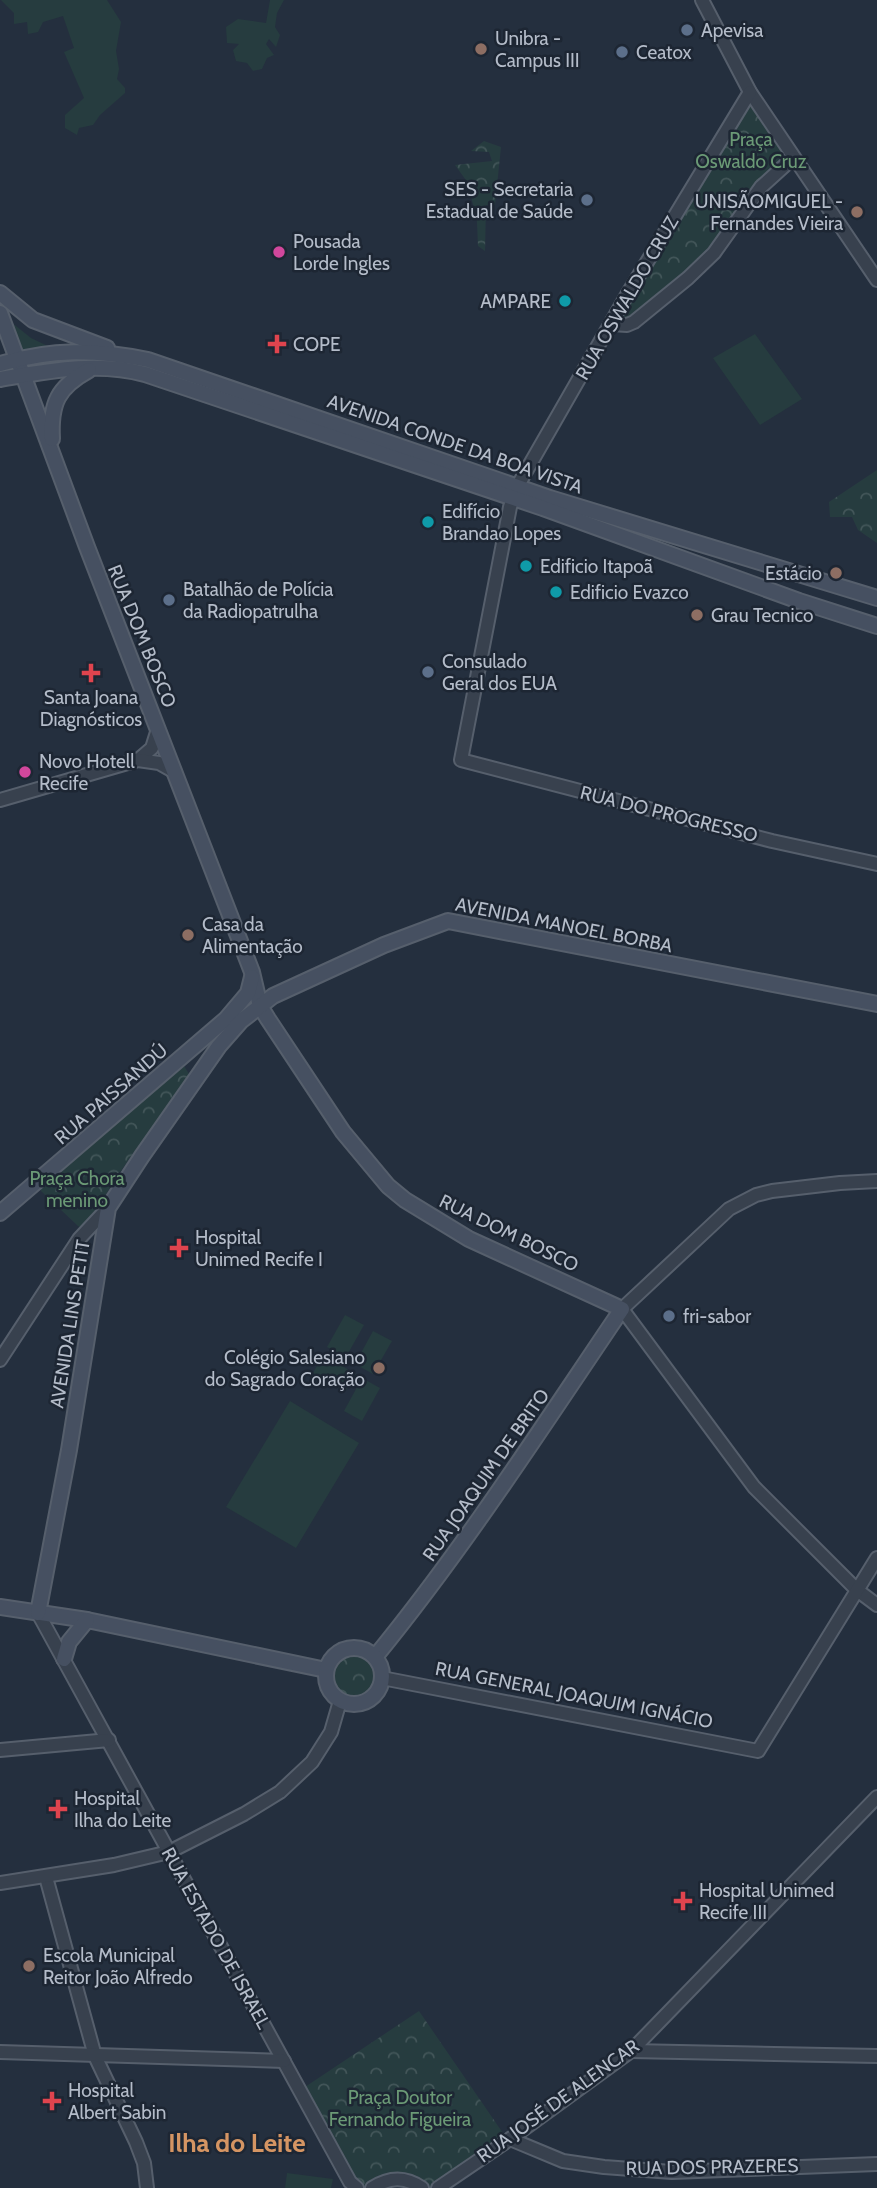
<svg xmlns="http://www.w3.org/2000/svg" width="877" height="2188" font-family="Cabin,sans-serif">
  <style>
    .grass { fill: #263c3f }
    .forest { fill: url(#forest-crowns) }
    .lines { fill: none; stroke-linecap: round; stroke-linejoin: round }
    .tertiary-casing { stroke: #565f6c; stroke-width: 16 }
    .secondary-casing { stroke: #565f6c; stroke-width: 18 }
    .tertiary { stroke: #38414e; stroke-width: 12 }
    .secondary { stroke: #465061; stroke-width: 14 }
    .service-dot { fill: #5c6f8a; stroke: #1d2633; stroke-width: 2.5 }
    .education-dot { fill: #8d6e63; stroke: #1d2633; stroke-width: 2.5 }
    .hotel-dot { fill: #d1479c; stroke: #1d2633; stroke-width: 2.5 }
    .culture-dot { fill: #0f9aa8; stroke: #1d2633; stroke-width: 2.5 }
    .health-dot { fill: #e0444e; stroke: #1d2633; stroke-width: 2.5 }
    .labels { text-anchor: middle; dominant-baseline: central; stroke-width: 5; stroke-linejoin: round; paint-order: stroke }
    .poi-label { font-size: 19px; fill: #b4bcc9; stroke: #1d2633; text-anchor: start }
    .park-label { font-size: 19px; fill: #6b9a76; stroke: #1d2633 }
    .street-label { font-size: 19px; fill: #b4bcc9; stroke: #1d2633 }
    .district-label { font-size: 26px; font-weight: bold; fill: #d59563; stroke: #1d2633 }
  </style>
  <defs>
    <pattern id="forest-crowns" width="20" height="18" patternUnits="userSpaceOnUse" patternTransform="scale(1.75)"><rect width="20" height="18" fill="#263c3f"/><path d="M2 6a3 3 0 1 1 6 0M12 15a3 3 0 1 1 6 0" fill="none" stroke="#435659"/></pattern>
  </defs>
  <rect width="100%" height="100%" fill="#242f3e"/>
  <!-- grass -->
  <g class="grass">
    <path d="M1 0H107L121 22 116 51 119 69 117 79 125 88V93L100 115 93 125 79 128 77 135 65 128V115L84 98 64 52 74 48 63 16 43 22 38 32 28 34 27 22 14 24V13Z"/>
    <path d="M270 0H284L277 13 275 27 280 35 276 47 269 39 266 44 274 55 267 58 262 69 253 71 247 63 236 61 233 50 239 44 227 43 226 27 238 19 266 23Z"/>
    <path d="M11 322 31 338 52 348 22 354Z"/>
    <path d="M755 334 802 399 760 425 713 358Z"/>
    <path d="M345 1315 364 1325 346 1357 327 1347Z"/>
    <path d="M373 1331 392 1341 373 1374 355 1364Z"/>
    <path d="M323 1355 356 1374 345 1392 313 1373Z"/>
    <path d="M362 1378 380 1388 362 1421 344 1411Z"/>
    <path d="M290 1401 359 1443 296 1548 226 1507Z"/>
    <path d="M287 2173 333 2179 331 2188H285Z"/>
  </g>
  <!-- forest -->
  <g class="forest">
    <path d="M747 105H755L787 152 786 157 755 185 730 222 692 268 638 315 620 321 619 315Z"/>
    <path d="M484 141 501 147 495 205H486L485 251 478 246 477 222 468 183 455 165 492 161 489 152 471 151Z"/>
    <path d="M877 470V543L858 530 852 517H830L829 502Z"/>
    <path d="M184 1066 189 1074 118 1175 88 1223 82 1228 78 1226 41 1191V1186Z"/>
    <circle cx="354" cy="1677" r="22"/>
    <path d="M419 2011 507 2139 435 2188H424L418 2182 359 2188 302 2089Z"/>
  </g>
  <g class="lines">
    <!-- tertiary casing -->
    <g class="tertiary-casing">
      <g id="tertiary">
        <path d="M702 0 750 92 877 280"/>
        <path d="M750 92 627 295 517 487 510 507 461 760 772 841 877 864"/>
        <path d="M612 324 627 325 634 322 688 278 714 253 761 187 793 158"/>
        <path d="M138 760 152 748 158 729"/>
        <path d="M0 800 138 760 159 763 175 772"/>
        <path d="M877 1181 840 1183 772 1191 756 1195 729 1209 622 1309 754 1487 857 1590 877 1605"/>
        <path d="M0 1360 79 1239 108 1208"/>
        <path d="M38 1613 350 2182 357 2188"/>
        <path d="M382 1678 758 1751 877 1558"/>
        <path d="M0 1750 109 1740"/>
        <path d="M46 1877 95 2056 136 2142 144 2163 147 2188"/>
        <path d="M0 1883 114 1865 169 1852 244 1814 280 1792 312 1762 331 1732 340 1701"/>
        <path d="M631 2051 877 2056"/>
        <path d="M0 2052 284 2061"/>
        <path d="M510 2139 563 2161 604 2167 672 2172 877 2164"/>
        <path d="M372 2188C389 2177 405 2176 422 2188"/>
        <path d="M438 2188 510 2139 631 2051 877 1797"/>
      </g>
    </g>
    <!-- secondary casing -->
    <g class="secondary-casing">
      <g id="secondary">
        <path d="M0 293 33 320 107 348"/>
        <path d="M0 313 87 547 252 972 260 1006 268 1019 343 1132 388 1186 405 1200 469 1239 622 1309C542 1427 465 1547 375 1657"/>
        <path d="M0 364C52 349 95 349 148 360L550 498 877 598"/>
        <path d="M0 379C48 371 97 361 145 374L543 508 799 601 877 626"/>
        <path d="M52 439C50 403 58 387 89 370"/>
        <path d="M0 1213 226 1019 248 993 252 977"/>
        <path d="M0 1607 87 1620 326 1670"/>
        <path d="M38 1613 69 1450 108 1208 142 1156 219 1046 241 1021 273 996 384 945 448 921 877 1004"/>
        <circle cx="354" cy="1676" r="28"/>
        <path d="M64 1659 69 1642 87 1620"/>
      </g>
    </g>
    <!-- tertiary -->
    <use href="#tertiary" class="tertiary"/>
    <!-- secondary -->
    <use href="#secondary" class="secondary"/>
  </g>
  <!-- markers -->
  <g class="service-dot">
    <circle cx="687" cy="30" r="7"/>
    <circle cx="622" cy="52" r="7"/>
    <circle cx="587" cy="200" r="7"/>
    <circle cx="169" cy="600" r="7"/>
    <circle cx="428" cy="672" r="7"/>
    <circle cx="669" cy="1316" r="7"/>
  </g>
  <g class="education-dot">
    <circle cx="481" cy="49" r="7"/>
    <circle cx="857" cy="212" r="7"/>
    <circle cx="836" cy="573" r="7"/>
    <circle cx="697" cy="615" r="7"/>
    <circle cx="188" cy="935" r="7"/>
    <circle cx="379" cy="1368" r="7"/>
    <circle cx="29" cy="1966" r="7"/>
  </g>
  <g class="hotel-dot">
    <circle cx="279" cy="252" r="7"/>
    <circle cx="25" cy="772" r="7"/>
  </g>
  <g class="culture-dot">
    <circle cx="565" cy="301" r="7"/>
    <circle cx="428" cy="522" r="7"/>
    <circle cx="526" cy="566" r="7"/>
    <circle cx="556" cy="592" r="7"/>
  </g>
  <g class="health-dot">
    <path d="M273.5 333.5h7v7h7v7h-7v7h-7v-7h-7v-7h7z"/>
    <path d="M87.5 662.5h7v7h7v7h-7v7h-7v-7h-7v-7h7z"/>
    <path d="M175.5 1237.5h7v7h7v7h-7v7h-7v-7h-7v-7h7z"/>
    <path d="M54.5 1798.5h7v7h7v7h-7v7h-7v-7h-7v-7h7z"/>
    <path d="M679.5 1890.5h7v7h7v7h-7v7h-7v-7h-7v-7h7z"/>
    <path d="M48.5 2090.5h7v7h7v7h-7v7h-7v-7h-7v-7h7z"/>
  </g>
  <g class="labels">
    <!-- poi labels -->
    <g class="poi-label">
      <text x="701" y="30">Apevisa</text>
      <text x="495" y="38">Unibra -<tspan x="495" dy="22">Campus III</tspan></text>
      <text x="636" y="52">Ceatox</text>
      <text x="573" y="189" text-anchor="end">SES - Secretaria<tspan x="573" dy="22">Estadual de Saúde</tspan></text>
      <text x="843" y="201" text-anchor="end">UNISÃOMIGUEL -<tspan x="843" dy="22">Fernandes Vieira</tspan></text>
      <text x="293" y="241">Pousada<tspan x="293" dy="22">Lorde Ingles</tspan></text>
      <text x="551" y="301" text-anchor="end">AMPARE</text>
      <text x="293" y="344">COPE</text>
      <text x="442" y="511">Edifício<tspan x="442" dy="22">Brandao Lopes</tspan></text>
      <text x="540" y="566">Edificio Itapoã</text>
      <text x="822" y="573" text-anchor="end">Estácio</text>
      <text x="183" y="589">Batalhão de Polícia<tspan x="183" dy="22">da Radiopatrulha</tspan></text>
      <text x="570" y="592">Edificio Evazco</text>
      <text x="711" y="615">Grau Tecnico</text>
      <text x="442" y="661">Consulado<tspan x="442" dy="22">Geral dos EUA</tspan></text>
      <text x="91" y="697" text-anchor="middle">Santa Joana<tspan x="91" dy="22">Diagnósticos</tspan></text>
      <text x="39" y="761">Novo Hotell<tspan x="39" dy="22">Recife</tspan></text>
      <text x="202" y="924">Casa da<tspan x="202" dy="22">Alimentação</tspan></text>
      <text x="195" y="1237">Hospital<tspan x="195" dy="22">Unimed Recife I</tspan></text>
      <text x="683" y="1316">fri-sabor</text>
      <text x="365" y="1357" text-anchor="end">Colégio Salesiano<tspan x="365" dy="22">do Sagrado Coração</tspan></text>
      <text x="74" y="1798">Hospital<tspan x="74" dy="22">Ilha do Leite</tspan></text>
      <text x="699" y="1890">Hospital Unimed<tspan x="699" dy="22">Recife III</tspan></text>
      <text x="43" y="1955">Escola Municipal<tspan x="43" dy="22">Reitor João Alfredo</tspan></text>
      <text x="68" y="2090">Hospital<tspan x="68" dy="22">Albert Sabin</tspan></text>
    </g>
    <!-- park labels -->
    <g class="park-label">
      <text x="751" y="139">Praça<tspan x="751" dy="22">Oswaldo Cruz</tspan></text>
      <text x="77" y="1178">Praça Chora<tspan x="77" dy="22">menino</tspan></text>
      <text x="400" y="2097">Praça Doutor<tspan x="400" dy="22">Fernando Figueira</tspan></text>
    </g>
    <!-- street labels -->
    <g class="street-label">
      <text transform="translate(627 298) rotate(-60)">RUA OSWALDO CRUZ</text>
      <text transform="translate(455 444) rotate(19)">AVENIDA CONDE DA BOA VISTA</text>
      <text transform="translate(142 636) rotate(68)">RUA DOM BOSCO</text>
      <text transform="translate(669 814) rotate(14)">RUA DO PROGRESSO</text>
      <text transform="translate(564 925) rotate(11)">AVENIDA MANOEL BORBA</text>
      <text transform="translate(111 1094) rotate(-41)">RUA PAISSANDÚ</text>
      <text transform="translate(509 1233) rotate(26)">RUA DOM BOSCO</text>
      <text transform="translate(70 1324) rotate(-81)">AVENIDA LINS PETIT</text>
      <text transform="translate(486 1475) rotate(-55)">RUA JOAQUIM DE BRITO</text>
      <text transform="translate(574 1695) rotate(11)">RUA GENERAL JOAQUIM IGNÁCIO</text>
      <text transform="translate(216 1938) rotate(61)">RUA ESTADO DE ISRAEL</text>
      <text transform="translate(558 2101) rotate(-36)">RUA JOSÉ DE ALENCAR</text>
      <text transform="translate(712 2167) rotate(-1)">RUA DOS PRAZERES</text>
    </g>
    <!-- district labels -->
    <g class="district-label">
      <text x="237" y="2143">Ilha do Leite</text>
    </g>
  </g>
</svg>
